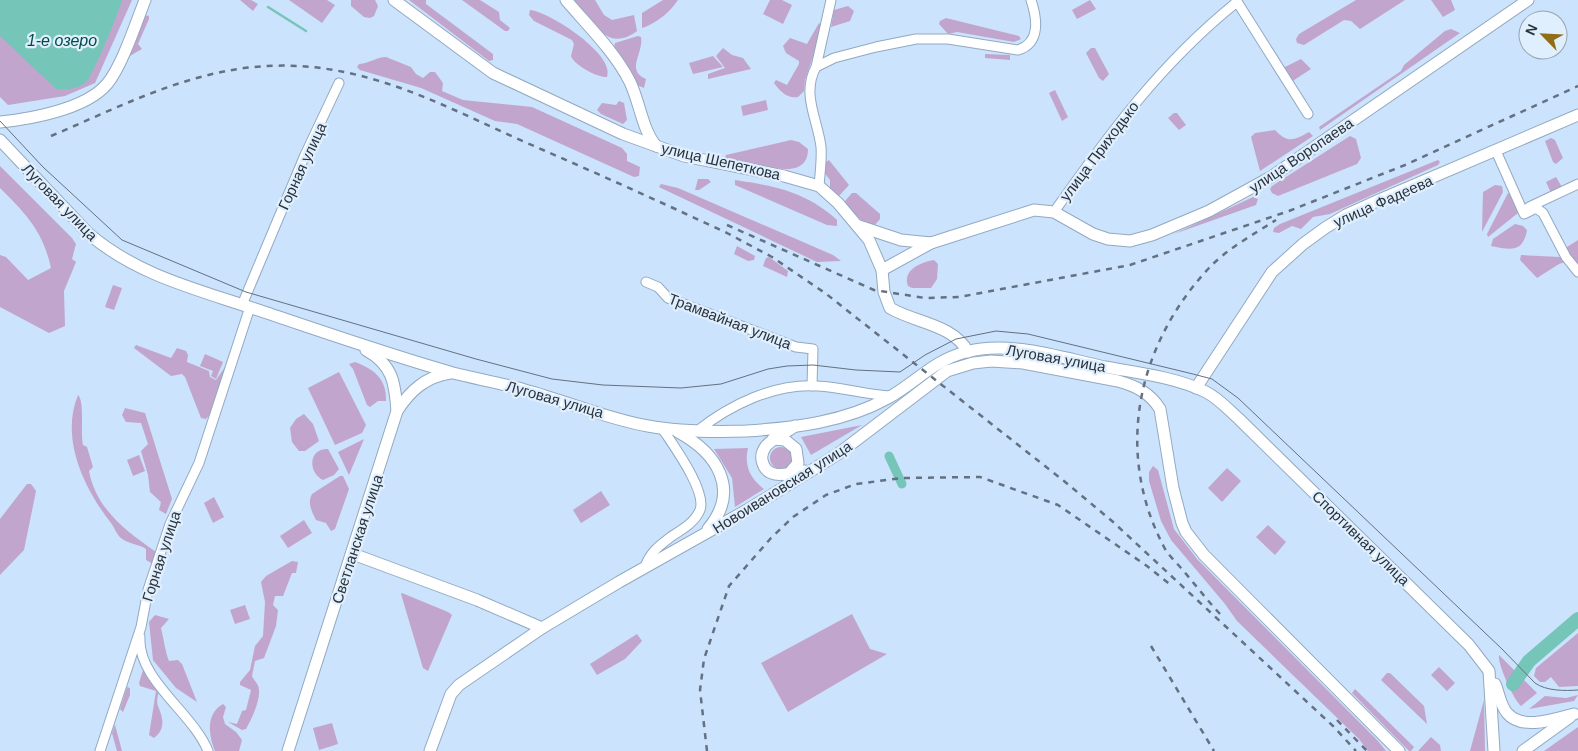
<svg xmlns="http://www.w3.org/2000/svg" width="1578" height="751" font-family="Helvetica,sans-serif">
  <style>
    .green { fill: #c2a5cd }
    .water { fill: #76c5b9 }
    .lines { fill: none; stroke-linecap: round; stroke-linejoin: round }
    .stream { stroke: #76c5b9; stroke-width: 2.5 }
    .canal { stroke: #76c5b9; stroke-width: 9 }
    .river { stroke: #76c5b9; stroke-width: 14 }
    .minor-casing { stroke: #92a9c1; stroke-width: 11 }
    .major-casing { stroke: #92a9c1; stroke-width: 13 }
    .minor { stroke: #fff; stroke-width: 9 }
    .major { stroke: #fff; stroke-width: 11 }
    .tram { stroke: #637181; stroke-width: 1 }
    .rail { stroke: #637181; stroke-width: 2.5; stroke-dasharray: 6 6; stroke-linecap: butt }
    .labels { text-anchor: middle; dominant-baseline: central; stroke-width: 4.5; stroke-linejoin: round; paint-order: stroke }
    .street-label { font-size: 15px; fill: #29323c; stroke: #e0effe }
    .water-label { font-size: 16px; font-style: italic; fill: #014d45; stroke: #e0effe }
  </style>
  <rect width="100%" height="100%" fill="#cbe3fc"/>
  <!-- green -->
  <g class="green">
    <path d="M0 0H132L95 83 65 96 8 105 0 97Z"/>
    <path d="M240 0H251L258 4 253 11Z"/>
    <path d="M289 0H327L335 5 322 23Z"/>
    <path d="M351 0H375L378 6 374 16 370 18 364 17 351 6Z"/>
    <path d="M409 0H426V4L493 54V60L489 61Z"/>
    <path d="M462 0H480L499 12 500 20 510 28 508 31H505Z"/>
    <path d="M574 0H595L604 15 612 20 634 15 637 31C606 54 593 20 574 0Z"/>
    <path d="M663 0H678C669 13 657 23 642 28V13Z"/>
    <path d="M770 0H782L792 5 783 24 763 14Z"/>
    <path d="M1090 0 1096 9 1077 19 1072 10Z"/>
    <path d="M1356 0H1405L1360 29 1351 21 1344 20 1304 45 1297 43 1296 39 1299 34Z"/>
    <path d="M1431 0H1451L1455 10 1443 17Z"/>
    <path d="M848 6 854 11 850 21 831 27 834 10Z"/>
    <path d="M530 10C550 12 616 55 607 77 598 78 574 65 571 56L574 44 572 40 534 21 529 15Z"/>
    <path d="M144 15 149 16V19L138 44 142 49 128 57Z"/>
    <path d="M946 18 1019 36 1021 39 1014 42 957 32 948 34 939 24 940 21Z"/>
    <path d="M819 23 823 27 805 80 804 91 798 97C787 99 780 91 774 83L776 80 787 85 799 64V61L786 53 783 46 790 38 807 44Z"/>
    <path d="M1451 29 1460 33 1320 130 1319 127 1401 71 1404 65 1445 31Z"/>
    <path d="M638 36 641 37C644 53 625 70 646 79L644 88 637 85 626 63 614 47 615 43Z"/>
    <path d="M723 48 732 55 743 58 751 69 708 79V74L725 68 716 56Z"/>
    <path d="M1091 48H1095L1109 74 1103 81 1099 78 1086 53Z"/>
    <path d="M985 54 1010 55V60L985 58Z"/>
    <path d="M713 56 723 67 693 74 689 63Z"/>
    <path d="M386 57 411 67 416 74 423 78 430 72H435L443 83 442 91 463 100 532 107 622 148 627 154V161L640 167 639 176 634 177 517 124 495 121 421 88 360 70 357 67 359 64C371 63 376 57 386 57Z"/>
    <path d="M1301 59 1311 69 1288 84 1279 70Z"/>
    <path d="M1055 90 1068 117 1062 121 1049 93Z"/>
    <path d="M766 100 768 110 743 116 741 106Z"/>
    <path d="M619 101 624 103 627 120 623 124 601 114 597 110 602 103 616 105Z"/>
    <path d="M1174 113H1177L1186 125 1179 130 1168 118Z"/>
    <path d="M1275 130C1288 144 1294 140 1309 132L1313 136 1260 171 1251 137 1255 133Z"/>
    <path d="M1350 136 1356 139 1361 158 1357 164 1278 196 1272 193 1270 189 1272 186Z"/>
    <path d="M1551 138 1555 140 1563 158 1556 164 1553 162 1545 141Z"/>
    <path d="M791 140 799 142 808 149C808 178 774 168 756 165 746 163 735 161 725 158L726 155Z"/>
    <path d="M829 160 849 185 838 197 830 189V180L823 171 824 163Z"/>
    <path d="M1438 160 1440 162 1438 165 1330 214 1313 217 1301 229 1292 226 1279 233 1273 232 1274 228 1280 224Z"/>
    <path d="M0 166 72 238 76 244 72 259 76 262 64 291 65 326 49 333 0 307V255L6 257 28 280 51 268C43 231 26 214 0 188Z"/>
    <path d="M1556 177 1562 187 1551 193 1546 182Z"/>
    <path d="M698 179H708L711 182 699 190H695Z"/>
    <path d="M735 180C775 186 806 192 837 220V226L827 225 735 185Z"/>
    <path d="M661 184 678 188 833 255 841 261 817 262 661 188 659 187Z"/>
    <path d="M1495 185 1502 186 1503 192 1482 232 1483 192Z"/>
    <path d="M852 193H856L880 214V219L874 226 865 224 845 204V201Z"/>
    <path d="M1508 193 1512 196 1518 213 1488 237 1487 234Z"/>
    <path d="M1253 197 1258 199 1256 205 1174 234Z"/>
    <path d="M1515 224 1523 226 1527 230C1523 253 1511 250 1491 246L1493 239Z"/>
    <path d="M1578 240V267L1566 250 1567 247Z"/>
    <path d="M737 246 755 256 754 260 748 261 734 254Z"/>
    <path d="M1521 255 1560 257 1565 262 1559 264 1537 278 1520 260Z"/>
    <path d="M769 257 788 271 787 277 763 266 766 258Z"/>
    <path d="M934 260 938 264 937 279 931 288H912L908 286C902 270 921 262 934 260Z"/>
    <path d="M113 285 122 288 114 310 105 307Z"/>
    <path d="M136 345 171 358 177 348 186 351 188 355 187 362 209 371 210 377 216 380 227 364 212 412 206 419 201 418 185 377 182 374 171 376 134 348Z"/>
    <path d="M205 354 223 362 216 379 211 376 213 371 200 366Z"/>
    <path d="M355 362C373 369 387 378 386 401H378L370 407 367 405 353 369 349 364Z"/>
    <path d="M339 372 366 425 362 433 335 445 308 388Z"/>
    <path d="M78 395C85 402 80 432 83 445L87 447 93 467 89 471C96 509 126 531 156 552L157 554 153 564 146 560V549C139 544 128 544 121 538 117 535 114 527 111 523 84 488 60 439 78 395Z"/>
    <path d="M125 408 145 413 172 499 166 514 159 510 161 502 150 492 148 475 141 451 148 444 141 423 126 422 122 415Z"/>
    <path d="M304 414 313 424 319 441 305 451H299L292 442 290 428 296 419Z"/>
    <path d="M862 425 811 455 801 437Z"/>
    <path d="M364 439 349 475 338 452Z"/>
    <circle cx="781" cy="458" r="11"/>
    <path d="M748 448C744 466 750 478 764 489L735 507 732 478 714 449Z"/>
    <path d="M328 449 339 469 334 475 323 480C307 472 309 448 328 449Z"/>
    <path d="M139 455 145 471 133 476 127 460Z"/>
    <path d="M1153 466 1158 470 1174 529 1197 559 1378 741 1386 751H1368L1359 739 1237 621 1225 604 1171 540 1161 521 1149 481V472Z"/>
    <path d="M1227 468 1241 481 1222 502 1208 488Z"/>
    <path d="M340 476H343L349 489 335 529 331 531 326 523 316 520C312 512 307 503 312 494Z"/>
    <path d="M27 484H31L36 491 24 550 0 575V519Z"/>
    <path d="M601 491 610 505 581 523 573 510Z"/>
    <path d="M214 497 224 517 213 523 204 503Z"/>
    <path d="M304 520 312 533 288 548 280 536Z"/>
    <path d="M1268 525 1286 542 1275 555 1256 537Z"/>
    <path d="M292 561 298 562 296 573H292L283 596H275L273 605 278 610 276 626 264 658 255 661 252 676C254 681 259 684 259 690 260 702 251 720 246 729L242 730 228 722 237 724 242 711 246 710 251 690 240 685V682L250 670 255 646 263 636 265 602 261 582 266 576Z"/>
    <path d="M402 593 448 612 452 615 428 671 423 668 401 594Z"/>
    <path d="M245 605 250 619 235 624 230 610Z"/>
    <path d="M852 614 870 649 887 654 788 712 761 663Z"/>
    <path d="M155 615 169 619 161 628C164 640 165 651 169 661L178 660 182 664 197 702 176 688 153 660 149 622Z"/>
    <path d="M1578 633V686L1559 687 1551 677 1545 682H1540L1534 676 1536 668Z"/>
    <path d="M637 634 642 641 625 659 597 675 590 664Z"/>
    <path d="M1499 655 1537 693 1521 706C1514 701 1497 663 1499 655Z"/>
    <path d="M1439 667 1455 683 1447 691 1431 675Z"/>
    <path d="M143 670 159 690C158 695 156 702 158 706 163 718 166 729 154 738L149 735 156 691 140 686 139 683Z"/>
    <path d="M1387 673H1390L1424 706 1427 724 1381 680Z"/>
    <path d="M127 687 130 688V695L123 712 120 709Z"/>
    <path d="M1355 689 1414 747 1411 751H1409L1352 693Z"/>
    <path d="M1578 695 1574 701 1529 709 1545 696 1566 698Z"/>
    <path d="M1484 699 1485 751H1470L1484 700Z"/>
    <path d="M223 704 226 707 223 717 225 724 236 732 242 740 239 751H215C209 736 205 714 223 704Z"/>
    <path d="M332 723 338 744 319 750 313 728Z"/>
    <path d="M115 724V725L122 751H117L112 733Z"/>
    <path d="M1578 727V751H1544Z"/>
    <path d="M1431 737 1440 745 1441 751H1418Z"/>
  </g>
  <!-- water -->
  <path class="water" d="M0 0H122C119 12 93 75 86 82 78 89 66 90 56 89L0 36Z"/>
  <g class="lines">
    <!-- stream -->
    <path class="stream" d="M268 7 306 31"/>
    <!-- canal -->
    <path class="canal" d="M889 456 902 484"/>
    <!-- river -->
    <path class="river" d="M1513 684 1529 661 1578 619"/>
    <!-- minor casing -->
    <g class="minor-casing">
      <g id="minor">
        <path d="M1236 0 1308 114"/>
        <path d="M816 67 831 0"/>
        <path d="M1496 151 1524 214 1536 208 1543 213 1566 257 1578 272"/>
        <path d="M819 186C820 173 822 159 821 147 818 120 801 94 816 67L834 58 876 47 916 39H948L1018 50C1041 43 1037 18 1031 0"/>
        <path d="M1529 207 1578 184"/>
        <path d="M1054 212C1110 133 1161 63 1237 2"/>
        <path d="M646 282 658 287 668 298 796 347 813 349 812 386"/>
        <path d="M242 305 305 155 339 83"/>
        <path d="M697 431C730 405 774 383 818 386 842 387 866 395 891 396"/>
        <path d="M645 567C650 552 660 545 672 536 683 529 695 522 700 510 707 491 673 445 662 428"/>
        <path d="M140 637C137 679 193 713 208 751"/>
        <path d="M100 751 141 627 148 590 170 524 199 463 250 307"/>
      </g>
    </g>
    <!-- major casing -->
    <g class="major-casing">
      <g id="major">
        <path d="M394 0 493 73 623 134 684 156 784 176 819 186 838 203 869 240 882 270 884 292 890 308C915 323 953 324 968 352"/>
        <path d="M566 0C588 26 615 52 630 82 640 103 642 129 656 146"/>
        <path d="M0 122C31 119 86 109 107 84 122 66 136 23 145 0"/>
        <path d="M0 140 89 234C137 275 196 289 255 309 321 331 386 354 453 373 477 379 501 383 525 390 566 401 607 419 648 426 680 432 713 432 746 431 794 428 845 422 888 398 917 382 932 361 966 352 1010 340 1062 358 1105 367 1138 373 1175 377 1206 392 1218 398 1229 410 1239 419L1469 645 1489 671 1494 751"/>
        <path d="M859 226 901 240 931 243"/>
        <path d="M882 270 931 243 1034 210 1054 212 1093 234 1108 239 1130 241 1152 235 1209 211 1271 177 1528 0"/>
        <path d="M1196 388 1272 272 1303 244 1325 228 1346 215 1379 200 1578 115"/>
        <path d="M397 411C410 391 425 377 450 373"/>
        <path d="M795 426C787 432 773 438 766 446 763 450 761 455 762 460 766 482 790 473 805 471"/>
        <path d="M678 432C717 453 741 490 708 529"/>
        <path d="M773 439 785 440 796 449 798 463 787 476"/>
        <path d="M353 554 477 600 542 628"/>
        <path d="M1495 684C1499 693 1500 705 1507 713 1522 731 1555 719 1574 714"/>
        <path d="M288 751 397 411C395 383 393 365 366 350"/>
        <path d="M430 751 451 694 459 685 542 628 619 582 747 510 838 454 947 371 973 363 991 361 1023 363 1118 381C1136 386 1150 393 1160 409L1173 488 1182 523 1186 532 1204 555 1399 751"/>
        <path d="M1523 751 1570 717"/>
      </g>
    </g>
    <!-- minor -->
    <use href="#minor" class="minor"/>
    <!-- major -->
    <use href="#major" class="major"/>
    <!-- tram -->
    <path class="tram" d="M0 121 43 167 122 240 246 292 476 359 552 379 603 385 681 388 721 384 768 369 787 366 813 365 856 370 900 372 925 355 956 339 996 331 1028 334 1193 374 1212 379 1238 398 1502 649 1535 683C1546 691 1565 691 1578 690"/>
    <!-- rail -->
    <g class="rail">
      <path d="M51 136C117 108 182 74 254 67 357 57 437 103 527 143 594 172 661 202 727 233L772 257 825 293 1064 481 1112 521 1333 726 1356 751"/>
      <path d="M727 225 874 290 925 298 959 297 1130 265 1289 211 1405 165 1578 86"/>
      <path d="M1220 614C1206 599 1194 583 1181 568 1175 561 1168 555 1164 547 1114 452 1137 345 1209 268 1227 249 1254 234 1276 220"/>
      <path d="M1151 646 1214 751"/>
      <path d="M1337 720 1367 751"/>
      <path d="M707 751 700 690 704 659 729 586 771 538 793 517 826 495 856 484 902 478 980 477 1058 505 1147 566 1172 586"/>
    </g>
  </g>
  <g class="labels">
    <!-- street labels -->
    <g class="street-label">
      <text transform="translate(1099 151) rotate(-53)">улица Приходько</text>
      <text transform="translate(1301 155) rotate(-34)">улица Воропаева</text>
      <text transform="translate(721 161) rotate(13)">улица Шепеткова</text>
      <text transform="translate(302 166) rotate(-65)">Горная улица</text>
      <text transform="translate(1383 201) rotate(-24)">улица Фадеева</text>
      <text transform="translate(60 202) rotate(46)">Луговая улица</text>
      <text transform="translate(730 321) rotate(21)">Трамвайная улица</text>
      <text transform="translate(1056 358) rotate(10)">Луговая улица</text>
      <text transform="translate(555 399) rotate(16)">Луговая улица</text>
      <text transform="translate(782 487) rotate(-32)">Новоивановская улица</text>
      <text transform="translate(1361 538) rotate(44)">Спортивная улица</text>
      <text transform="translate(357 539) rotate(-72)">Светланская улица</text>
      <text transform="translate(161 556) rotate(-72)">Горная улица</text>
    </g>
    <!-- water labels -->
    <g class="water-label">
      <text x="62" y="40">1-е озеро</text>
    </g>
  </g>
  <!-- north arrow -->
  <g transform="translate(1543 35) rotate(294)"><circle r="24" fill="#e0effe" stroke="#97a3b0"/>
  <path d="M0-4L9 19L0 12L-9 19Z" fill="#926d15"/>
  <text y="-8" font-size="14" font-weight="bold" text-anchor="middle" fill="#29323c">N</text>
  </g>
</svg>
